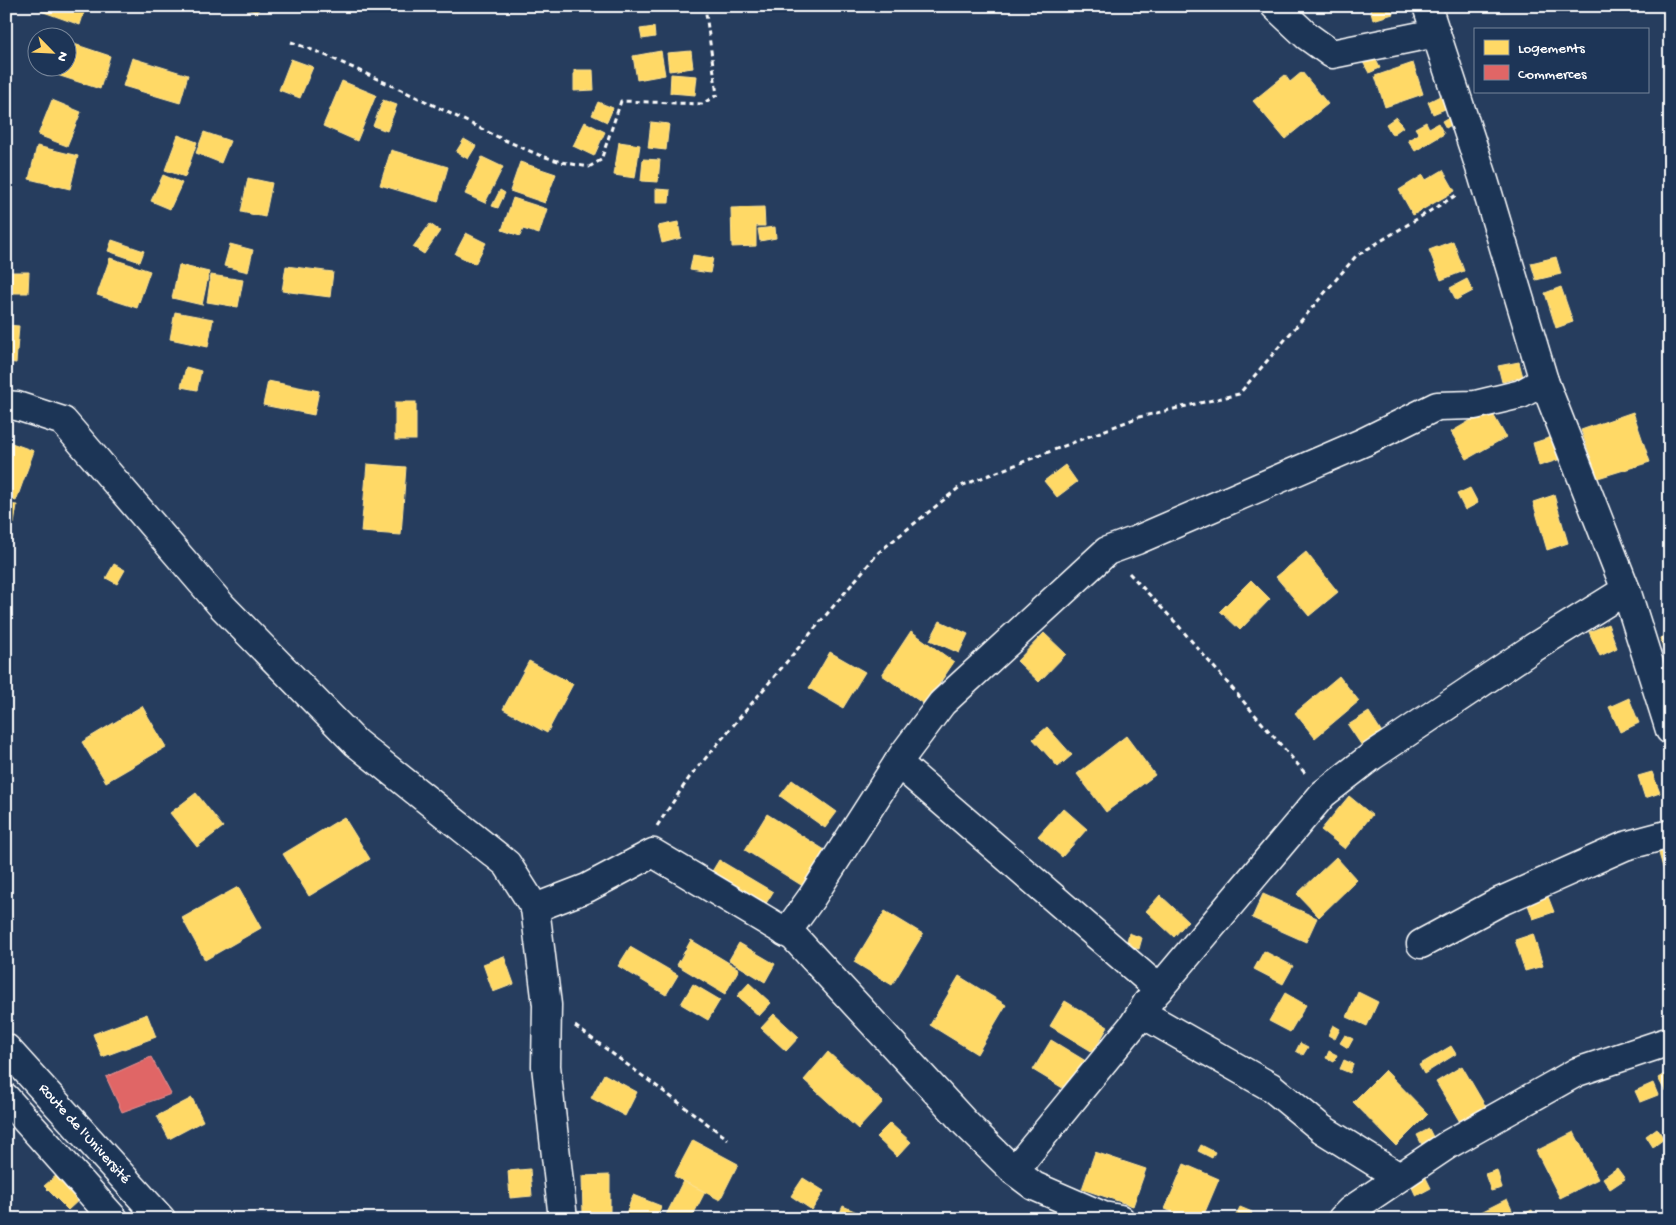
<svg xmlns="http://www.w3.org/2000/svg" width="1676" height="1225" font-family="'Gochi Hand',sans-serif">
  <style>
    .homes { fill: #ffd966; stroke: #ffe494 }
    .shops { fill: #e06666; stroke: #e99494 }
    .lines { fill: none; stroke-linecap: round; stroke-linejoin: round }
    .minor-casing { stroke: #fff; stroke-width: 31 }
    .major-casing { stroke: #fff; stroke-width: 31 }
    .path { stroke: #fff; stroke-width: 3; stroke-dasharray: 5 4; stroke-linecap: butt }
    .minor { stroke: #1d3557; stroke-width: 28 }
    .major { stroke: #1d3557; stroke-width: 28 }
    .labels { text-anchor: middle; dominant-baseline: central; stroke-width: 5; stroke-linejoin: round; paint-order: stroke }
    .street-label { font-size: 15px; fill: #fff; stroke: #1d3557 }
  </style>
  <rect width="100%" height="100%" fill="#263d5e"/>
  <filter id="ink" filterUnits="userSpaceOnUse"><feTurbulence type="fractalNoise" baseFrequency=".02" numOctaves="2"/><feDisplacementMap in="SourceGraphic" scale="10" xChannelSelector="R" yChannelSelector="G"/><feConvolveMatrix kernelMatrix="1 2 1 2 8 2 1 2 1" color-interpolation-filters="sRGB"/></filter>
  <g filter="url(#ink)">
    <!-- homes -->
    <g class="homes">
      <path d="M42 6H86L80 25 41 11Z"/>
      <path d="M240 6H260L257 13Z"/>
      <path d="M1378 6H1391L1393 14 1373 20 1370 9Z"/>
      <path d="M654 27 655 37 642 39 640 29Z"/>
      <path d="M68 42 110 56 100 89 48 72 49 68H68Z"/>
      <path d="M661 51 665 75 637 80 633 56Z"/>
      <path d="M691 51 693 68 669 71 667 53Z"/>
      <path d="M1374 56 1380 68 1369 73 1363 62Z"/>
      <path d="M132 58 188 75 180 103 123 86Z"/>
      <path d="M291 59 313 67 300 98 279 90Z"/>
      <path d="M1413 63 1423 94 1385 107 1375 76Z"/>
      <path d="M574 70H593L594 90 574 91Z"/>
      <path d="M1302 72 1328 104 1285 139 1253 101 1285 75 1290 82Z"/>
      <path d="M671 74 697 76 695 95 670 93Z"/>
      <path d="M342 81 376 95 357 141 323 126Z"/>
      <path d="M1440 96 1445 109 1433 114 1428 102Z"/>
      <path d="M52 100 81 112 67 146 38 135Z"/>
      <path d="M383 100 397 105 387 131 373 126Z"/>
      <path d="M598 102 613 108 607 122 592 115Z"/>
      <path d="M1396 117 1403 127 1392 135 1386 124Z"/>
      <path d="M1449 117 1453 124 1446 128 1442 121Z"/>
      <path d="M585 122 605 132 594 156 573 146Z"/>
      <path d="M651 122 669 124 666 150 648 148Z"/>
      <path d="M1426 122 1429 128 1438 123 1444 134 1415 151 1408 140 1419 134 1415 128Z"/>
      <path d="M204 132 230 141 221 163 196 153Z"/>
      <path d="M178 135 197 142 185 177 165 170Z"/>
      <path d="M464 139 476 146 468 159 456 152Z"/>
      <path d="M619 142 640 145 635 178 614 175Z"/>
      <path d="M37 146 78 156 70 189 29 179Z"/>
      <path d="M391 150 448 167 438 202 380 185Z"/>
      <path d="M482 157 503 167 485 203 465 194Z"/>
      <path d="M643 159 660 160 658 182 641 181Z"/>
      <path d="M520 162 556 174 545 203 510 191Z"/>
      <path d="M1443 170 1455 191 1413 215 1399 190 1423 175 1426 180Z"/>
      <path d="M163 175 182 183 170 209 151 201Z"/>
      <path d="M248 178 272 183 265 217 241 212Z"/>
      <path d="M656 189 670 190 669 203H656Z"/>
      <path d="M500 190 505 193 498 208 492 206Z"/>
      <path d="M513 198 547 209 539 234 523 229 520 236 502 230Z"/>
      <path d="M764 207 765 226H756V246L732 247 731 208Z"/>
      <path d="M678 222 681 238 662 243 658 226Z"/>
      <path d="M430 224 440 231 424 254 413 247Z"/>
      <path d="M775 227 776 238 760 241 758 229Z"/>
      <path d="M466 233 486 243 475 264 455 254Z"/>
      <path d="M112 240 144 251 140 262 108 251Z"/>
      <path d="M1453 241 1464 271 1441 280 1429 250Z"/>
      <path d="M230 244 253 250 248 272 224 266Z"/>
      <path d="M693 255 713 258 710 273 690 270Z"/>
      <path d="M1556 257 1561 274 1536 280 1531 263Z"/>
      <path d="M110 258 150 271 137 308 97 295Z"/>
      <path d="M179 265 209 272 202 305 172 298Z"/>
      <path d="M286 266 333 272 330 297 282 291Z"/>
      <path d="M6 272H29L28 293H6Z"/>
      <path d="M211 275 243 280 238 307 207 302Z"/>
      <path d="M1467 279 1473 291 1456 300 1450 288Z"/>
      <path d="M1561 287 1573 322 1556 328 1545 293Z"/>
      <path d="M175 312 213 319 208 347 170 339Z"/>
      <path d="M6 325 19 326 16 363 6 362Z"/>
      <path d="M1519 362 1523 377 1502 382 1498 366Z"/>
      <path d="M186 367 201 371 197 390 181 387Z"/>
      <path d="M268 381 319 391 314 415 263 405Z"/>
      <rect x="395" y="402" width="21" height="38"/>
      <path d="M1490 409 1506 437 1467 459 1451 432Z"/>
      <path d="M1633 412 1650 462 1598 478 1581 430Z"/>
      <path d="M1558 435 1564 458 1539 466 1533 443Z"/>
      <path d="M6 441 34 451 16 501 6 498Z"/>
      <path d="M367 464 406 467 401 535 361 532Z"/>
      <path d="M1065 465 1077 482 1057 497 1044 481Z"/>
      <path d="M1470 488 1478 503 1465 510 1457 494Z"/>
      <path d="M1554 495 1568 543 1547 550 1533 502Z"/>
      <path d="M6 504 17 505 14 524 6 523Z"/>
      <path d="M1306 552 1338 592 1309 616 1276 577Z"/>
      <path d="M114 564 125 570 117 584 106 578Z"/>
      <path d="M1251 580 1270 599 1240 630 1220 611Z"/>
      <path d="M940 621 968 634 959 653 930 640Z"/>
      <path d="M1608 624 1617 648 1600 656 1589 632Z"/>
      <path d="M911 631 954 662 925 705 882 675Z"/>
      <path d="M1044 633 1066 654 1039 682 1017 661Z"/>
      <path d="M1670 634V657L1667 658 1660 638Z"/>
      <path d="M830 652 865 672 843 708 809 688Z"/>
      <path d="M529 661 573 684 547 733 503 709Z"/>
      <path d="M1339 676 1359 701 1315 738 1295 713Z"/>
      <path d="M1629 698 1639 723 1620 732 1609 707Z"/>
      <path d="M142 706 166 747 106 782 82 742Z"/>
      <path d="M1369 712 1385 737 1364 749 1348 725Z"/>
      <path d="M1047 727 1072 755 1058 767 1033 739Z"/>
      <path d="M1126 736 1155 775 1106 812 1077 774Z"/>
      <path d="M1652 772 1660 793 1645 798 1638 776Z"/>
      <path d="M792 780 837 812 825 828 780 796Z"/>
      <path d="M196 793 223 827 197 847 170 813Z"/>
      <path d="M1349 796 1372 815 1345 849 1321 830Z"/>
      <path d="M1063 808 1087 829 1062 857 1038 836Z"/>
      <path d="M767 814 828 852 806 888 745 850Z"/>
      <path d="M344 817 370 859 309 896 283 854Z"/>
      <path d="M1670 846V873L1665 874 1658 850Z"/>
      <path d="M1336 857 1357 880 1319 917 1297 894Z"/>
      <path d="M719 860 773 892 762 910 708 878Z"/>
      <path d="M238 887 261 928 205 960 182 918Z"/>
      <path d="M1263 894 1317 918 1306 942 1252 918Z"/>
      <path d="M1547 894 1554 912 1533 919 1527 902Z"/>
      <path d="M1160 895 1188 921 1174 937 1146 911Z"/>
      <path d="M885 911 923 934 892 985 854 962Z"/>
      <path d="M1129 933 1142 938 1139 949 1126 945Z"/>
      <path d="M1533 934 1543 966 1525 971 1515 940Z"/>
      <path d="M691 940 739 969 725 994 677 965Z"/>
      <path d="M739 943 775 964 765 982 729 960Z"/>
      <path d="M630 947 678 975 666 995 618 966Z"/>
      <path d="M1264 951 1293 966 1283 984 1254 969Z"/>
      <path d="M504 956 514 984 493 992 483 964Z"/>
      <path d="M959 976 1006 1005 977 1054 930 1025Z"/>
      <path d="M749 983 771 1003 759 1016 737 996Z"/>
      <path d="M693 984 720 1000 708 1020 681 1004Z"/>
      <path d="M1358 992 1378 1002 1367 1026 1347 1017Z"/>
      <path d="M1285 993 1306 1005 1290 1032 1269 1021Z"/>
      <path d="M1065 1001 1108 1027 1093 1052 1050 1026Z"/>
      <path d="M147 1014 156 1037 102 1057 93 1034Z"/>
      <path d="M774 1014 799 1037 786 1051 761 1028Z"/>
      <path d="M1333 1025 1340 1029 1335 1039 1328 1035Z"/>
      <path d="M1345 1035 1353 1039 1348 1048 1340 1043Z"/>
      <path d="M1051 1040 1089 1063 1071 1093 1033 1070Z"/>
      <path d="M1300 1043 1308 1047 1303 1055 1296 1051Z"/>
      <path d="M1451 1046 1456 1054 1424 1074 1419 1065Z"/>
      <path d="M1329 1051 1337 1055 1334 1062 1326 1058Z"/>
      <path d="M828 1052 883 1102 858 1129 804 1080Z"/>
      <path d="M1344 1060 1353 1064 1350 1073 1340 1069Z"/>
      <path d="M1462 1066 1486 1107 1460 1122 1436 1082Z"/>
      <path d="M1385 1070 1428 1114 1396 1146 1353 1102Z"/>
      <path d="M1669 1071 1670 1088 1665 1091 1658 1078Z"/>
      <path d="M604 1074 637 1092 625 1116 591 1098Z"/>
      <path d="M1653 1083 1658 1095 1640 1102 1635 1091Z"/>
      <path d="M192 1098 203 1121 169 1139 157 1116Z"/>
      <path d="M890 1123 911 1142 897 1157 876 1137Z"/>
      <path d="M1657 1128 1664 1139 1653 1147 1646 1136Z"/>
      <path d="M1429 1129 1434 1139 1422 1145 1417 1135Z"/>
      <path d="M1574 1132 1598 1179 1560 1198 1536 1151Z"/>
      <path d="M693 1140 738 1164 720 1200 674 1176Z"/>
      <path d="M1201 1145 1215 1152 1212 1158 1198 1151Z"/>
      <path d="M1095 1152 1146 1169 1133 1206 1082 1189Z"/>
      <path d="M1184 1164 1219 1179 1202 1219H1189L1165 1209Z"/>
      <path d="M1617 1168 1625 1179 1610 1189 1603 1178Z"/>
      <path d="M530 1169 532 1196 510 1198 508 1171Z"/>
      <path d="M1497 1170 1502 1188 1491 1191 1485 1174Z"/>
      <path d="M1423 1172 1431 1188 1416 1196 1408 1179Z"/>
      <path d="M58 1174 81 1198 68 1210 44 1186Z"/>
      <path d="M610 1175V1214H583L582 1176Z"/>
      <path d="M803 1178 824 1191 812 1210 791 1196Z"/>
      <path d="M683 1181 705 1192 691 1219H664Z"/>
      <path d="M633 1195 661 1206 657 1219H624Z"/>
      <path d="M1507 1199 1516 1219H1485L1481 1212Z"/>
      <path d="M843 1206 866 1216 865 1219H837Z"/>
      <path d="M1240 1207 1252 1212 1250 1219H1234Z"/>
      <path d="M1532 1210 1536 1219H1521L1520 1216Z"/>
      <path d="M1465 1212 1467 1219H1451L1450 1217Z"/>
    </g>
    <!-- shops -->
    <path class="shops" d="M151 1057 171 1094 122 1112 106 1077Z"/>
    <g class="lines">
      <!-- minor casing -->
      <g class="minor-casing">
        <g id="minor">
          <path d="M1275 6 1307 36 1332 54 1436 33"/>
          <path d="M1427 6 1483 177 1544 381 1626 590 1670 730"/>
          <path d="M6 405 17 406 63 421 222 606 356 743 507 864 535 908 547 1005 546 1066 563 1219"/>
          <path d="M898 763 1159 989"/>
          <path d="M535 908 587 888 653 853 794 937 966 1124 1014 1171 1034 1186 1103 1216 1120 1219"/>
          <path d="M786 933 812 897 903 755 942 703 1107 551 1137 540 1364 442 1437 406 1475 405 1521 394 1544 381"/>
          <path d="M1421 944 1499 902 1625 846 1670 834"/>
          <path d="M1141 1013 1271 1087 1322 1129 1399 1177"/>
          <path d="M1014 1171 1134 1024 1147 1003 1323 794 1372 756 1533 648 1626 590"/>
          <path d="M1342 1219 1351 1210 1449 1144 1577 1072 1670 1041"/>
        </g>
      </g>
      <!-- major casing -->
      <g class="major-casing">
        <g id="major">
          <path d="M6 1048 161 1219"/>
          <path d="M6 1098 114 1219"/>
        </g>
      </g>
      <!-- path -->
      <g class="path">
        <path d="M291 42 323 54 425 101 502 139 539 155 561 162 589 167 601 160 621 101 702 104 717 95 705 6"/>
        <path d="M1129 573 1176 623 1305 773"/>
        <path d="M657 826 689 778 879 552 961 486 1139 417 1239 394 1356 256 1458 194"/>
        <path d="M575 1026 728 1139"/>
      </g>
      <!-- minor -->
      <use href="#minor" class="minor"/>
      <!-- major -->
      <use href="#major" class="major"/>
    </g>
  </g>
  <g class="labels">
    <!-- street labels -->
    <g class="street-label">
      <text transform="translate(84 1134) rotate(48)">Route de l'Université</text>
    </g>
  </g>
  <!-- margin -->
  <rect width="1676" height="1225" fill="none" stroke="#1d3557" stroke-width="25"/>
  <rect x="12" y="12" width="1651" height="1200" fill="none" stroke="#fff" stroke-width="2" filter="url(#ink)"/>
  <!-- legend -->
  <rect x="1474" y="28" width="175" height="65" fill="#1d3557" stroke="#77869a"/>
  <rect x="1484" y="40" width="25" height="15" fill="#ffd966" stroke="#77869a"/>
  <text x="1518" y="52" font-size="15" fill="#ffffff">Logements</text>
  <rect x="1484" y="65" width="25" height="15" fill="#e06666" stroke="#77869a"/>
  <text x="1518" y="78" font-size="15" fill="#ffffff">Commerces</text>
  <!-- north arrow -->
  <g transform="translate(52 52) rotate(114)"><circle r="24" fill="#1d3557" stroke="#77869a"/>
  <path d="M0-4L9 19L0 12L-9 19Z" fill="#ffd166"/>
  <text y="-8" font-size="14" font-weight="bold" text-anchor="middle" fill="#ffffff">N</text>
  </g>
</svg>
